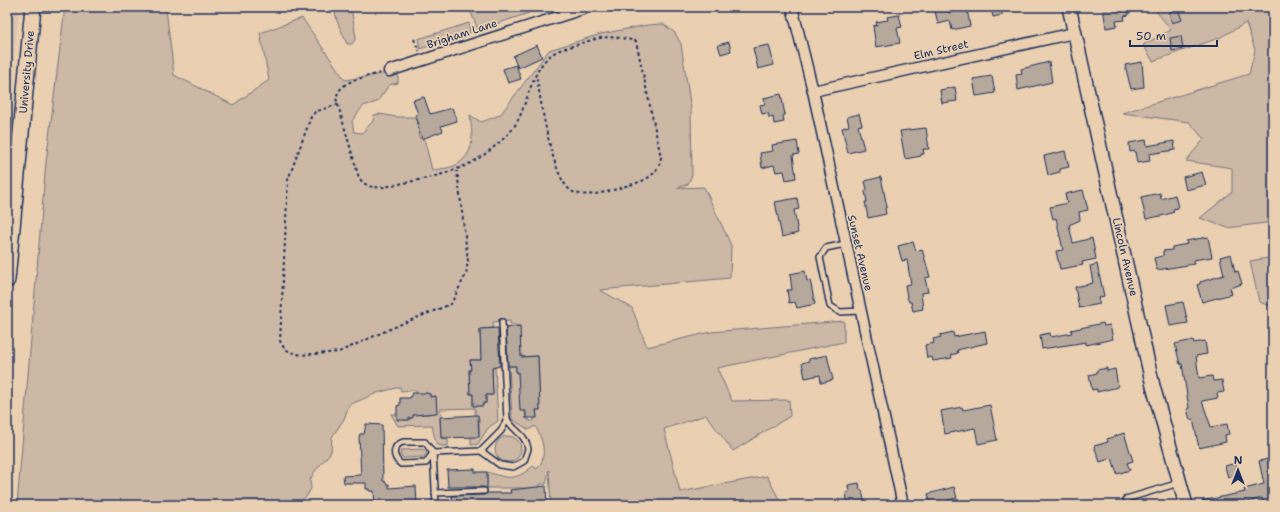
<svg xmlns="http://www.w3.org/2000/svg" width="1280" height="512" font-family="'Shantell Sans',sans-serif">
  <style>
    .built { fill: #dbc4ab }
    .green { fill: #ccb8a5; stroke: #747482 }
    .building { fill: #b7a89c; stroke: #1b2f5e }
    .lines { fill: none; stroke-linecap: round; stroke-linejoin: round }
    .service-casing { stroke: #1b2f5e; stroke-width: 8 }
    .minor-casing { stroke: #1b2f5e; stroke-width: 13 }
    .tertiary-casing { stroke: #1b2f5e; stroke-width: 16 }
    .secondary-casing { stroke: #1b2f5e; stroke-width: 18 }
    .path { stroke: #1b2f5e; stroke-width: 2; stroke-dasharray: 3 3; stroke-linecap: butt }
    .service { stroke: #ead0b1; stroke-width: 5 }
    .minor { stroke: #ead0b1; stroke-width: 10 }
    .tertiary { stroke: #ead0b1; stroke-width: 13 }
    .secondary { stroke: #ead0b1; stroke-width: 15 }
    .labels { text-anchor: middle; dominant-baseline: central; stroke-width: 3.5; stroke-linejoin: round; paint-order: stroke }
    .street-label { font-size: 11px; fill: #1b2f5e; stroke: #ead0b1 }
  </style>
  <rect width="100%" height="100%" fill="#ead0b1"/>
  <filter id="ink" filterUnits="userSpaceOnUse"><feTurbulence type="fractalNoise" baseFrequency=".025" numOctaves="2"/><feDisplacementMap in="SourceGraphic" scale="8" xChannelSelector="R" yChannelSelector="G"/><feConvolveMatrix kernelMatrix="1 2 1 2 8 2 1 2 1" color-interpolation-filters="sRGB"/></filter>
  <g filter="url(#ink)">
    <!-- built -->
    <path class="built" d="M7 7H19L7 123Z"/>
    <!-- green -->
    <g class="green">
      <path d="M7 7H12L7 62Z"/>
      <path d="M65 7H168L166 9 174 75 233 105 269 80 260 33 302 18 345 80 388 73 391 77 398 75V83L389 85 377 102 363 106 352 121 354 132 362 133 373 121 374 115 380 114 396 117H416L420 133H418L420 139 424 138 432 170C440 169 454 168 459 163 476 151 472 133 470 115L481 122 500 115 549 50 601 34 647 25 663 24 675 33 681 44 691 109 692 175 688 184 677 188 704 187 731 245 730 278 600 290 632 308 647 347 711 332 844 321V342L717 368 732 401 789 400 790 416 733 451 706 415 664 429 680 492 767 476 782 505H551L549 470 546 484H540V487H537V488H485L484 485H487V472C508 478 514 482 533 466L537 469C548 457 543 439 535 426L529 430 512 419 509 366H516V372H518L526 419H529V421H534V418L537 417 536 410H540L538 356 521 357 519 326 510 324V321L493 322V328L480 329 481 360H470L471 370H469L470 394H473V404H477L478 406 486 403V395H493L492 368 495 367 498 421 488 428 478 444 471 445V435L479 437V418L475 417V408L440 409 441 415 443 419H440L441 438 448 439V446H441L436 444 432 425 398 426 391 414H397L403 420H409L413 415 429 414V410L436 396 430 397V394L426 393 417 395 416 390 401 391 400 387 377 393 349 405 344 419 332 437 331 452 315 471 310 480 311 488 307 496 300 501 303 505H17L46 162Z"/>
      <path d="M334 7H351L356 38 352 44H347L337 21Z"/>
      <path d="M469 7H529V13L478 30Z"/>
      <path d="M1153 7H1273V222L1228 228 1200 218 1232 192V168L1186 161 1204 139 1189 122 1122 113 1249 74 1255 50 1246 23 1219 38 1153 61 1143 45 1171 30Z"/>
      <path d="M469 23 470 33 420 49 418 39Z"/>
      <path d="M1273 257V307L1259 302 1250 261Z"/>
      <circle cx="508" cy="449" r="13"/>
      <path d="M423 449 427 453 424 457 403 458 400 455 402 450Z"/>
    </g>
    <!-- building -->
    <g class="building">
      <path d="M991 7H1001L1002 15 993 17Z"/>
      <path d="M1103 7H1128L1129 15 1124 16 1125 20 1116 21 1117 26 1106 28Z"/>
      <path d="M948 9 949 13 967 9 970 26 952 30 950 21 938 24 935 11Z"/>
      <path d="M1178 9 1182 20 1172 23 1169 12Z"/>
      <path d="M899 15 902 27 897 28 900 43 876 47 873 26 877 25 876 22 888 20 887 17Z"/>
      <path d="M1181 36 1183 49 1172 51 1170 38Z"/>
      <path d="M729 42 731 51 721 54 718 45Z"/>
      <path d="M537 45 542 57 518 68 513 56Z"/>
      <path d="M769 45 774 65 758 69 753 48Z"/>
      <path d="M1049 62 1052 82 1018 90 1016 75 1022 74 1021 69Z"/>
      <path d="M1142 62 1144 87 1131 89 1125 65Z"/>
      <path d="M516 65 521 79 508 83 503 69Z"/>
      <path d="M992 76 995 93 976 96 973 79Z"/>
      <path d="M955 87 957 101 942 103 940 90Z"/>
      <path d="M781 94 785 115 783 116 784 122 774 124 773 117 769 118 768 113 762 114 760 105 765 104 764 98Z"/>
      <path d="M424 97 430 114 452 108 457 121 441 126 443 131 422 139 417 124H419L415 115 418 114 413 100Z"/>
      <path d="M859 114 862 125 858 126 864 149 848 153 842 128 849 126 847 117Z"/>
      <path d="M926 128 929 149H923L924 154H921V156L905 159 900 131Z"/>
      <path d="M1146 140 1147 146 1174 141 1175 150 1149 154 1150 161 1137 163 1135 151 1130 152 1129 143Z"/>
      <path d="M797 141 799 154 793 155 796 178 786 180 784 171 776 172 774 165 762 168 760 153 773 151 772 145Z"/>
      <path d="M1065 151 1069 167 1060 169V172L1048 175 1044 156Z"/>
      <path d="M1202 172 1206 185 1186 190 1183 177Z"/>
      <path d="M881 177 887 207 885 208 886 214 868 218 865 202H867L865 191 867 190 865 181Z"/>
      <path d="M1083 190 1088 210 1079 212 1080 220 1069 225 1073 243 1092 238 1096 259 1082 262 1083 265 1060 269 1056 251 1063 250 1056 218 1053 219 1050 207 1067 203 1065 194Z"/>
      <path d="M1160 193 1161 199 1175 195 1178 208 1173 209 1174 212 1165 215 1146 219 1141 197Z"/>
      <path d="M797 198 799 209 794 210 798 233 782 237 775 202Z"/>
      <path d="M1208 237 1212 257 1193 260 1194 264 1157 270 1154 258 1163 256V251L1172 250V247L1187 244 1186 241Z"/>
      <path d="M913 242 916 251 922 249 930 277 925 278 928 292 921 293 923 309 913 311 911 302H909L907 297 905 285 911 284 907 260 902 261 898 246Z"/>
      <path d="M1231 254 1235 272 1238 271 1242 284 1230 288 1232 294 1202 302 1197 285 1200 284V282L1224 275 1220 257Z"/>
      <path d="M1097 264 1104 296 1098 298 1100 304 1079 308 1075 287 1093 283 1090 266Z"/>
      <path d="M805 271 807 281 810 280 815 304 797 308 795 302 789 303 787 290H792L790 274Z"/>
      <path d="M1183 302 1188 323 1170 326 1166 305Z"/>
      <path d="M1103 323 1104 326 1110 325 1113 339 1086 345V342L1042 349 1040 335 1050 333 1051 337 1072 333 1071 330Z"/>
      <path d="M520 326 521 357 538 356 540 410H536L537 418H526V411H520L518 372H516V366H508L506 328Z"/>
      <path d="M498 328 500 366 492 368 493 395H486V403H483V406H473V394H470L469 370H471L470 360H481L480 329Z"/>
      <path d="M985 331 987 343 957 350 958 353 951 355 952 358 933 361 932 357 927 358 925 345 934 343 933 339 941 337 940 335 953 332 954 337Z"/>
      <path d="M1193 340 1194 343 1205 341 1207 354 1196 356 1199 378 1212 376 1213 381 1222 380 1224 392 1217 393 1218 398 1202 401 1211 427 1227 424 1229 434 1225 435 1226 442 1199 448 1193 419 1190 420 1187 409 1189 408 1182 364H1180L1175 344Z"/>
      <path d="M827 355 833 380 821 383 820 375 805 378 802 363 809 361V359Z"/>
      <path d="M1107 368V371L1115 369 1118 387 1097 392V389L1092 390 1089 375 1097 373V370Z"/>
      <path d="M412 393H426L430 394V397L436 396 437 413 413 415V418H409V420H397V406L400 405V398H410Z"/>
      <path d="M990 405 997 440 978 444 975 428 945 434 941 411 962 407 963 410Z"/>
      <path d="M478 415 479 437 441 438 440 417Z"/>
      <path d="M366 424 382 425 383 481H385L386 484H389V488L416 486 417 505H375L374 491H369V489H366V483H344L343 476 361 475 359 437 360 434H364Z"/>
      <path d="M1124 433 1133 461 1127 463 1130 470 1117 474 1112 458 1100 462 1094 446 1108 442 1107 439Z"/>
      <path d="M1268 459 1273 477V505H1264L1262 498 1237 505H1203L1202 501 1245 492 1244 489 1264 484 1259 461Z"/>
      <path d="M1236 463 1239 474 1228 478 1225 466Z"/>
      <path d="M475 469V472H487V489L484 487H448L447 470Z"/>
      <path d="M859 483 860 490H862L865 505H848L846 493 849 492 848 485Z"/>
      <path d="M546 486 547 505H453L452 496 484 495 488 493H511L510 490Z"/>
      <path d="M954 487 957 498 948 500 949 503 931 505 928 494Z"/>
    </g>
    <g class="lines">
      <!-- service casing -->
      <g class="service-casing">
        <g id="service">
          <path d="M845 244 826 248 820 257 830 306 840 312 860 311"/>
          <path d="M502 322 507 419"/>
          <path d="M507 419C513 431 526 434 528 449L524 461 513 467 500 465 481 451 501 431Z"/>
          <path d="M403 442H425L433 453 426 463 401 464C392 457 392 446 403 442Z"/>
          <path d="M435 493 484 491"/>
          <path d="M1126 499 1179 483"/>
          <path d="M436 505 433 453 481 451"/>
        </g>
      </g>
      <!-- minor casing -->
      <g class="minor-casing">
        <g id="minor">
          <path d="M792 7 813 91 903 505"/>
          <path d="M389 71 589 7"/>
          <path d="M813 91 1074 33"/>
        </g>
      </g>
      <!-- tertiary casing -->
      <g class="tertiary-casing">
        <path id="tertiary" d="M1069 7 1153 386 1186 505"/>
      </g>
      <!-- secondary casing -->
      <g class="secondary-casing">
        <path id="secondary" d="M7 280 33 7"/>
      </g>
      <!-- path -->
      <g class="path">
        <path d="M414 39 419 51"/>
        <path d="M380 73C364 78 341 79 336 98L359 178C366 187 373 188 384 187 421 179 459 175 489 151 499 143 511 133 517 122 528 102 532 69 551 55 559 49 570 47 579 44 603 36 611 35 636 41L661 157C659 175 645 181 629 185 614 190 588 199 573 192 551 181 541 98 536 74"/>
        <path d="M338 104 315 112 311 117 288 180 280 341 284 348 290 352 301 355 339 352 399 325 451 304 466 274 468 261 457 171"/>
      </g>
      <!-- service -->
      <use href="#service" class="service"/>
      <!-- minor -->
      <use href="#minor" class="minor"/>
      <!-- tertiary -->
      <use href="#tertiary" class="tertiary"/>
      <!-- secondary -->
      <use href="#secondary" class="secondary"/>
    </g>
  </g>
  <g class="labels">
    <!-- street labels -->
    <g class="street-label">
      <text transform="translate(462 34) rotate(-18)">Brigham Lane</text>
      <text transform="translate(941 50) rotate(-13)">Elm Street</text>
      <text transform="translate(27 72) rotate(-85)">University Drive</text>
      <text transform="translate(860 253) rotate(77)">Sunset Avenue</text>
      <text transform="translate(1125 257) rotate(77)">Lincoln Avenue</text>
    </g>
  </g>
  <!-- margin -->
  <rect width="1280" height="512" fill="none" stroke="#ead0b1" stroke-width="24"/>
  <rect x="12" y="12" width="1256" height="488" fill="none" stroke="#1b2f5e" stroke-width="1.5" filter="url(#ink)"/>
  <!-- north arrow -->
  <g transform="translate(1238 470)" stroke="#ead0b1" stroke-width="3" paint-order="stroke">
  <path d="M0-3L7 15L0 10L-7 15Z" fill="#1b2f5e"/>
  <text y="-6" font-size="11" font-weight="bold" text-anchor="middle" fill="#1b2f5e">N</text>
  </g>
  <!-- scale -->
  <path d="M1130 40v6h87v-6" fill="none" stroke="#1b2f5e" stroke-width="2"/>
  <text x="1136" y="40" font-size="12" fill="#1b2f5e" stroke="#ead0b1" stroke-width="3" paint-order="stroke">50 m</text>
</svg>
